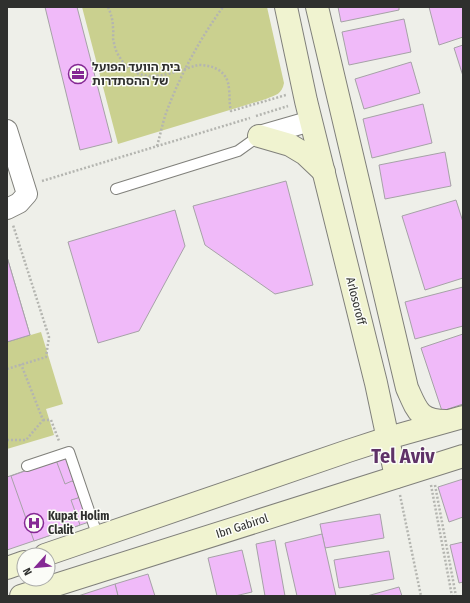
<svg xmlns="http://www.w3.org/2000/svg" width="470" height="603" font-family="'Fira Sans Condensed','Noto Sans Hebrew',sans-serif">
  <style>
    .green { fill: #cad08f }
    .building { fill: #f0baf9; stroke: #a6a2a7 }
    .lines { fill: none; stroke-linecap: round; stroke-linejoin: round }
    .lane-casing { stroke: #80807b; stroke-width: 12 }
    .street-casing { stroke: #80807b; stroke-width: 22 }
    .secondary-casing { stroke: #80807b; stroke-width: 24 }
    .path { stroke: #b4b5b0; stroke-width: 2.5; stroke-dasharray: 2 2; stroke-linecap: butt }
    .lane { stroke: #fff; stroke-width: 10 }
    .street { stroke: #fff; stroke-width: 20 }
    .secondary { stroke: #f0f3d0; stroke-width: 22 }
    .labels { text-anchor: middle; dominant-baseline: central; stroke-width: 3; stroke-linejoin: round; paint-order: stroke }
    .poi-label { font-size: 12px; font-weight: bold; fill: #2f302e; stroke: #fbfcf7; text-anchor: start }
    .street-label { font-size: 12px; fill: #2f302e; stroke: #fbfcf7 }
    .town-label { font-size: 20px; font-weight: bold; fill: #5f3267; stroke: #fbfcf7 }
  </style>
  <rect width="100%" height="100%" fill="#eeefe9"/>
  <!-- green -->
  <g class="green">
    <path d="M82 7H267L284 83C282 94 276 95 266 99L118 144Z"/>
    <path d="M41 332 63 404 46 409 54 435 7 449V342Z"/>
  </g>
  <!-- building -->
  <g class="building">
    <path d="M45 7H77L112 142 80 150Z"/>
    <path d="M338 7H399V10L341 22Z"/>
    <path d="M429 7H463V37L439 45Z"/>
    <path d="M404 19 411 52 349 65 342 32Z"/>
    <path d="M463 45V76L454 48Z"/>
    <path d="M411 62 420 93 364 109 355 79Z"/>
    <path d="M423 104 432 143 372 158 363 119Z"/>
    <path d="M445 152 451 186 385 199 379 165Z"/>
    <path d="M286 181 313 285 275 294 205 245 193 206Z"/>
    <path d="M456 200 463 222V278L425 290 402 216Z"/>
    <path d="M175 210 185 246 139 331 98 343 68 242Z"/>
    <path d="M7 257 30 335 7 342Z"/>
    <path d="M7 257 30 335 7 342Z"/>
    <path d="M463 287V326L415 339 405 302Z"/>
    <path d="M463 334V404L442 411 421 348Z"/>
    <path d="M62 458 66 459 69 464 89 522 7 550V477Z"/>
    <path d="M56 460 65 484 72 481 75 483 79 495 78 498 71 500 80 525 34 541 11 476Z"/>
    <path d="M463 479V517L449 522 438 487Z"/>
    <path d="M380 514 384 538 325 548 320 524Z"/>
    <path d="M322 534 336 596H297L285 543Z"/>
    <path d="M275 540 285 596H265L256 544Z"/>
    <path d="M463 542V582L459 583 450 545Z"/>
    <path d="M242 550 252 592 235 596H217L208 558Z"/>
    <path d="M389 551 394 579 339 588 334 560Z"/>
    <path d="M148 574 155 596H118L115 584Z"/>
    <path d="M115 584 118 596H78Z"/>
    <path d="M399 587 402 596H367Z"/>
  </g>
  <g class="lines">
    <!-- lane casing -->
    <g class="lane-casing">
      <g id="lane">
        <path d="M116 189 238 151 259 136"/>
        <path d="M27 466 69 452 98 537"/>
      </g>
    </g>
    <!-- street casing -->
    <g class="street-casing">
      <g id="street">
        <path d="M7 130 27 194 19 203 7 209"/>
        <path d="M259 136 311 121"/>
      </g>
    </g>
    <!-- secondary casing -->
    <g class="secondary-casing">
      <g id="secondary">
        <path d="M286 7 306 101 376 383 396 477"/>
        <path d="M317 7 407 388C417 410 419 421 446 421"/>
        <path d="M259 136 290 145 305 154 324 172"/>
        <path d="M45 555 348 451 388 438 463 417"/>
        <path d="M7 568 24 562"/>
        <path d="M21 596 463 456"/>
      </g>
    </g>
    <!-- path -->
    <g class="path">
      <path d="M108 7C111 14 113 20 113 28 114 33 112 38 114 43 115 50 119 57 123 62 143 87 173 72 198 65 214 65 228 71 229 89 230 97 229 103 231 111L286 95"/>
      <path d="M256 116 288 106"/>
      <path d="M157 146C160 136 162 126 165 116 179 77 199 40 223 7"/>
      <path d="M42 181 250 118"/>
      <path d="M7 369 46 357 49 337 13 225"/>
      <path d="M43 420H51L59 441"/>
      <path d="M7 440H26L43 420 21 364"/>
      <path d="M431 485 452 596"/>
      <path d="M435 485 456 596"/>
      <path d="M400 495 421 596"/>
    </g>
    <!-- lane -->
    <use href="#lane" class="lane"/>
    <!-- street -->
    <use href="#street" class="street"/>
    <!-- secondary -->
    <use href="#secondary" class="secondary"/>
  </g>
  <!-- icons -->
  <defs>
    <g id="office-ring" transform="scale(1)"><circle r="9.5" fill="#fbfcf7" stroke="#852994" stroke-width="1.5"/><path d="M-6-3h4V-5.5h4V-3h4V5H-6ZM-1-4.5V-3h2v-1.5ZM-6 0V1H6V0Z" fill="#852994"/></g>
    <g id="hospital-ring" transform="scale(1)"><circle r="9.5" fill="#fbfcf7" stroke="#852994" stroke-width="1.5"/><path d="M-5-5h3v3.5h4V-5h3V5h-3V1.5h-4V5h-3Z" fill="#852994"/></g>
  </defs>
  <g fill-rule="evenodd">
    <use href="#office-ring" x="78" y="74"/>
    <use href="#hospital-ring" x="34" y="523"/>
  </g>
  <g class="labels">
    <!-- poi labels -->
    <g class="poi-label">
      <text x="92" y="67">בית הוועד הפועל<tspan x="92" dy="14">של ההסתדרות</tspan></text>
      <text x="48" y="516">Kupat Holim<tspan x="48" dy="14">Clalit</tspan></text>
    </g>
    <!-- street labels -->
    <g class="street-label">
      <text transform="translate(356 301) rotate(76)">Arlosoroff</text>
      <text transform="translate(242 526) rotate(-18)">Ibn Gabirol</text>
    </g>
    <!-- town labels -->
    <g class="town-label">
      <text x="403" y="456">Tel Aviv</text>
    </g>
  </g>
  <!-- border -->
  <rect width="470" height="603" fill="none" stroke="#2f302e" stroke-width="16"/>
  <!-- north arrow -->
  <g transform="translate(36 567) rotate(243)"><circle r="19" fill="#fbfcf7" stroke="#a9aaa7"/>
  <path d="M0-3L7 15L0 10L-7 15Z" fill="#852994"/>
  <text y="-6" font-size="11" font-weight="bold" text-anchor="middle" fill="#2f302e">N</text>
  </g>
</svg>
